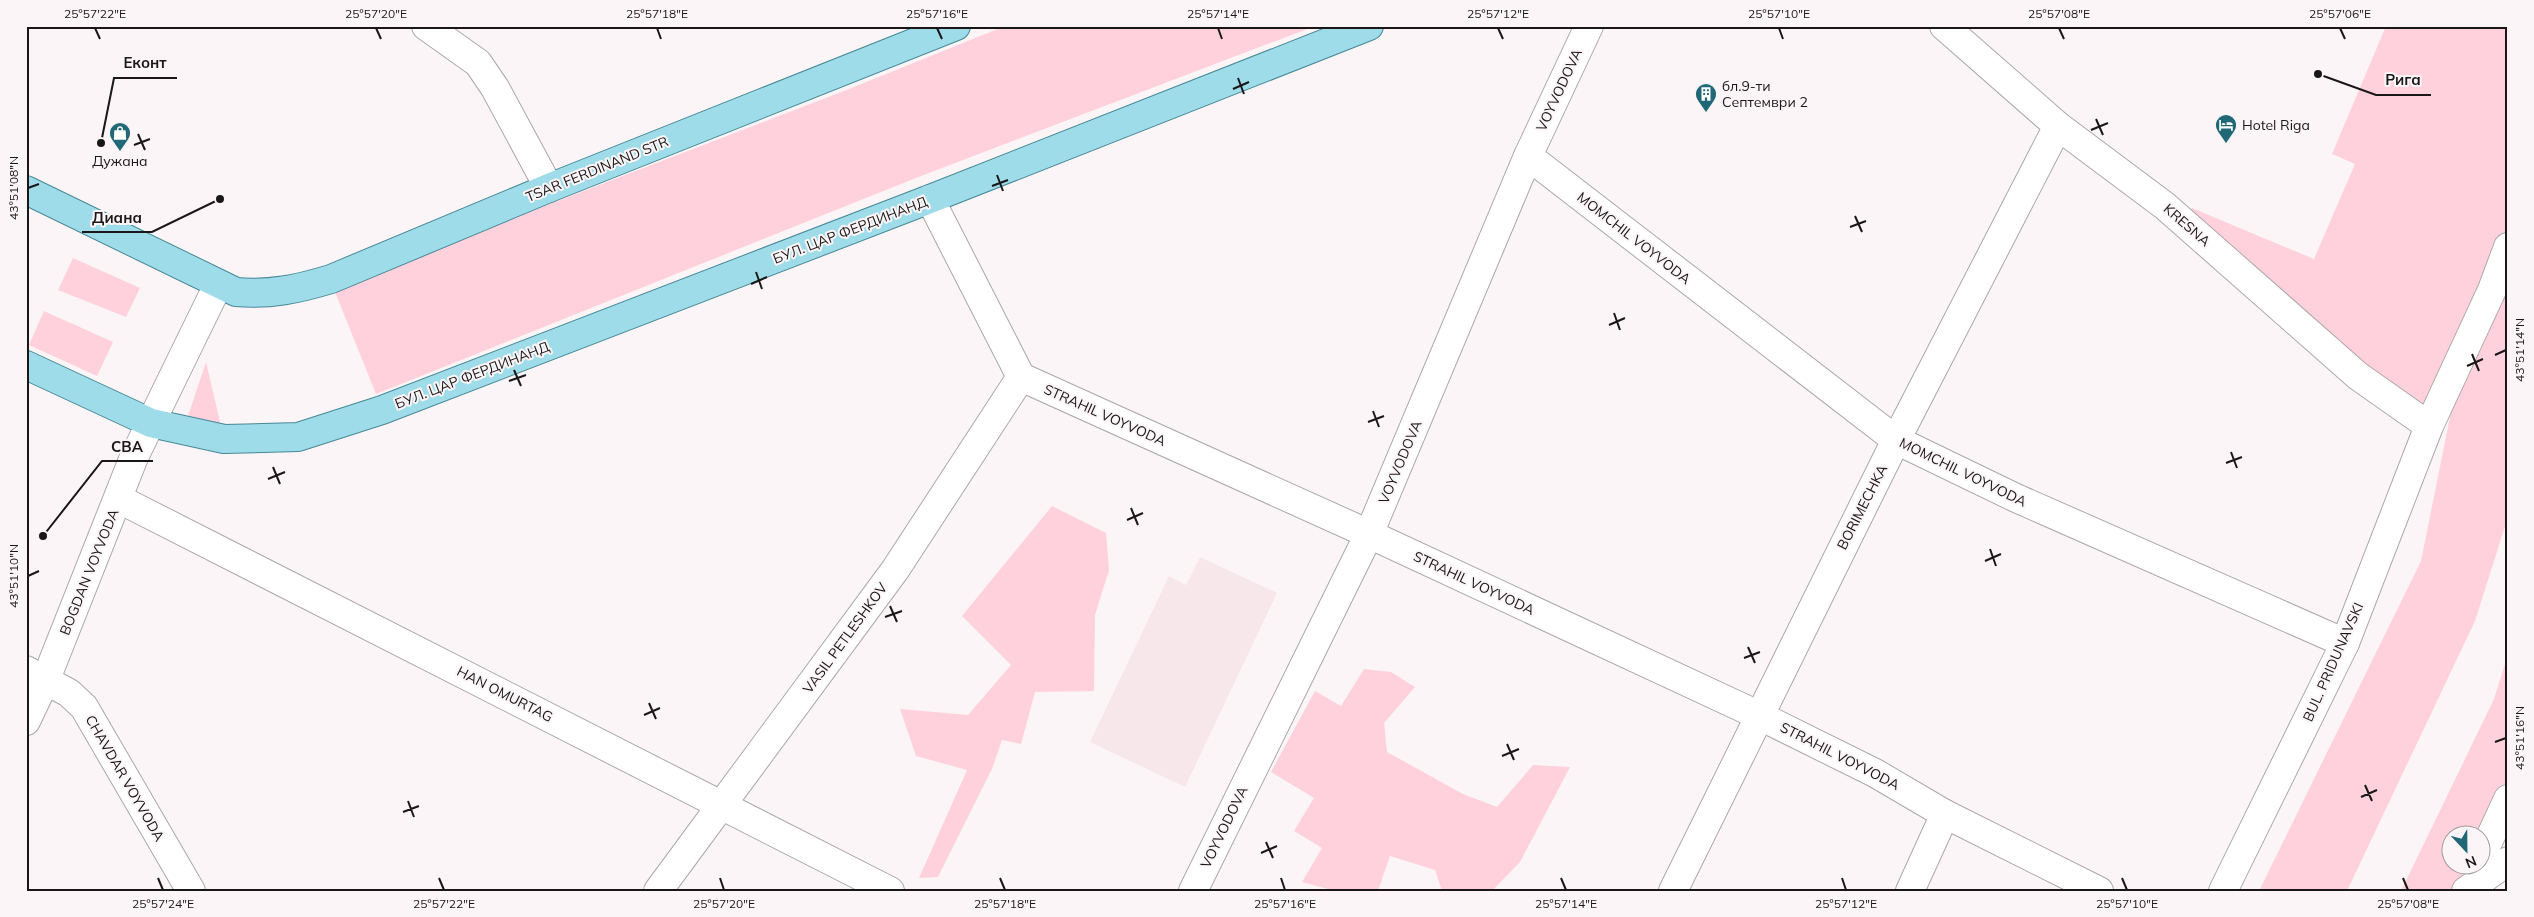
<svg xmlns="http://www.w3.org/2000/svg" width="2534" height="917" font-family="Mulish,sans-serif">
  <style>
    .built { fill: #f7e7eb }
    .green { fill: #ffd1dc }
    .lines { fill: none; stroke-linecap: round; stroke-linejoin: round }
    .minor-casing { stroke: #ada7a8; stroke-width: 30 }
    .major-casing { stroke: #468896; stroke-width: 30 }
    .minor { stroke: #fff; stroke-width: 28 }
    .major { stroke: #9fdce9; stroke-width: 28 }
    .ticks { fill: none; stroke: #191717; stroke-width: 2 }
    .labels { text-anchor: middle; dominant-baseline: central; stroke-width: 4; stroke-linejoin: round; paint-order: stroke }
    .poi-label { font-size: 14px; fill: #191717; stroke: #fcf5f7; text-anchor: start }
    .street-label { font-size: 14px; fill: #191717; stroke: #fcf5f7 }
    .leader { fill: none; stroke: #191717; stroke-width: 2 }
    .callout-dot { fill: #191717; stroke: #fcf5f7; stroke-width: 2 }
    .callout-label { font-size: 15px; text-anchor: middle; font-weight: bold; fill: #191717; stroke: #fcf5f7; stroke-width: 4; stroke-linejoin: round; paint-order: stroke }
    .neatline { fill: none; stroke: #191717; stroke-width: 2 }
    .ticks-label { font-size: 12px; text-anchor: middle; fill: #191717 }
  </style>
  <rect width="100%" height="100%" fill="#fcf5f7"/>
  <!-- built -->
  <path class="built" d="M1200 557 1277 593 1185 787 1090 742 1169 576 1186 585Z"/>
  <!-- green -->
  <g class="green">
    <path d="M1005 26H1315L921 176 376 394 333 287 844 91Z"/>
    <path d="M2386 26H2508V517L2475 621 2347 891H2259L2421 561 2458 377 2429 426 2185 223 2192 208 2314 259 2355 164 2332 154Z"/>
    <path d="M73 258 140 288 126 317 58 290Z"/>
    <path d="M44 311 113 342 97 376 29 345Z"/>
    <path d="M206 362 224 439 181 437Z"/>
    <path d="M1052 506 1106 533 1109 570 1095 615 1094 691 1035 692 1021 744 1002 740 992 769 938 877 919 878 967 770 916 756 900 709 968 715 1011 665 962 616Z"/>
    <path d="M2508 654V792L2482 834H2452V864L2471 865 2458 891H2401L2494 699Z"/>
    <path d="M1364 669 1391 672 1415 687 1384 723 1387 752 1463 794 1497 807 1533 765 1570 767 1520 862 1492 891H1442L1435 870 1390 856 1378 891H1335L1302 882 1322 848 1294 831 1314 798 1271 772 1315 691 1341 706Z"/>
  </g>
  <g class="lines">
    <!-- minor casing -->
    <g class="minor-casing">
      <g id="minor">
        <path d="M426 26 478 63 495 88 549 188"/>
        <path d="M1944 26 2058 126 2165 206 2358 376 2429 426"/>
        <path d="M1528 156 1896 440 2016 498 2345 643"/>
        <path d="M930 199 1021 377 1369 534 1758 715 1875 773 1945 814 2099 891"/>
        <path d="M119 499 890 891"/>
        <path d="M26 670 69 693 84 707 191 891"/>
        <path d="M26 721 46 679 134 457 218 285"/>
        <path d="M2482 855 2508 799"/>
        <path d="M658 891 895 570 1021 377"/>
        <path d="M1193 891 1369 534 1528 156 1589 26"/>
        <path d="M1673 891 1896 440 2058 126"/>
        <path d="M1910 891 1945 814"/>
        <path d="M2223 891 2345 643 2429 426 2492 290 2508 247"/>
        <path d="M2466 891 2508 861"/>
      </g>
    </g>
    <!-- major casing -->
    <g class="major-casing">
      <g id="major">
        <path d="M26 190 236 292C270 295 298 289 331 279L549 188 956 26"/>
        <path d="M26 365 151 423 224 439 298 437 382 410 930 199 1369 26"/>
      </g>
    </g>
    <!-- minor -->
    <use href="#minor" class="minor"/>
    <!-- major -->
    <use href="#major" class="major"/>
  </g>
  <!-- ticks -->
  <path class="ticks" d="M95 28 100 39M376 28 381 39M657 28 661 39M937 28 942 39M1218 28 1222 39M1498 28 1503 39M1779 28 1783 39M2059 28 2064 39M2340 28 2345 39M1238 78 1244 94M1233 89 1249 82M2096 119 2103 135M2091 130 2108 123M138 134 145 150M134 145 150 139M997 175 1003 191M992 186 1008 180M28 188 39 184M1855 216 1862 232M1850 227 1866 221M756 272 762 289M751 284 767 277M1614 313 1620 330M1609 325 1625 318M2472 354 2479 371M2495 355 2506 350M2467 366 2483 359M514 370 521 386M509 381 526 375M1373 411 1379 427M1368 422 1384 416M2231 452 2237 468M2226 463 2242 457M273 467 280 484M268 479 285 472M1131 508 1138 525M1127 520 1143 513M1990 549 1996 566M1985 561 2001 554M28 576 39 571M890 606 897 622M885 617 902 611M1748 647 1755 663M1744 658 1760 652M649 703 656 719M644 715 660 708M2495 742 2506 738M1507 744 1514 760M1502 756 1519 749M2365 785 2372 801M2361 797 2377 790M408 801 414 817M403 812 419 806M1266 842 1273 858M1261 853 1277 846M158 878 163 890M439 878 444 890M720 878 724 890M1000 878 1005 890M1281 878 1285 890M1561 878 1566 890M1842 878 1846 890M2122 878 2127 890M2403 878 2408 890"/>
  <!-- icons -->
  <defs>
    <g id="building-pin" transform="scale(1.125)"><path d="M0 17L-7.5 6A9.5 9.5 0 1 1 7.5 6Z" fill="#216876" stroke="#fcf5f7"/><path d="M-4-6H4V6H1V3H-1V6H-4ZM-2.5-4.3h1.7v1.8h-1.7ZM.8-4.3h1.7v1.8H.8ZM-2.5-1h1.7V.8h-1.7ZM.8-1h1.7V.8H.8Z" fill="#fff"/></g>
    <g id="hotel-pin" transform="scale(1.125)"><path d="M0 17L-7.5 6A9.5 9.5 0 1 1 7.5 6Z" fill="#216876" stroke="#fcf5f7"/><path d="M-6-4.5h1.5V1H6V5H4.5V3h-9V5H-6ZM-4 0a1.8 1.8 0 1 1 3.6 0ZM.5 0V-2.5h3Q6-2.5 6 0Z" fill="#fff"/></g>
    <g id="shop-pin" transform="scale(1.125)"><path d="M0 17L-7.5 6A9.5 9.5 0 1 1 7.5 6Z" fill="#216876" stroke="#fcf5f7"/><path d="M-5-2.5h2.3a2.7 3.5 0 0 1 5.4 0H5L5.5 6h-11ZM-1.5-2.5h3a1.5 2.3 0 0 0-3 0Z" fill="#fff"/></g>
  </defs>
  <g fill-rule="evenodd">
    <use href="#building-pin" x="1706" y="94"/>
    <use href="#hotel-pin" x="2226" y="125"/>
    <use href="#shop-pin" x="120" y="133"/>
  </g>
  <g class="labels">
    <!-- poi labels -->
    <g class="poi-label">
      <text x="1722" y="86">бл.9-ти<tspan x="1722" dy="16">Септември 2</tspan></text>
      <text x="2242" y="125">Hotel Riga</text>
      <text x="120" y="161" text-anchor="middle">Дужана</text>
    </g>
    <!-- street labels -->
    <g class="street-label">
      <text transform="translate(1559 90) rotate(-65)">VOYVODOVA</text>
      <text transform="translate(597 169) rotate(-22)">TSAR FERDINAND STR</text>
      <text transform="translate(2187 225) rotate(41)">KRESNA</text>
      <text transform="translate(850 230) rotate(-21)">БУЛ. ЦАР ФЕРДИНАНД</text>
      <text transform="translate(1634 238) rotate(38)">MOMCHIL VOYVODA</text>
      <text transform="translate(472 375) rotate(-21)">БУЛ. ЦАР ФЕРДИНАНД</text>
      <text transform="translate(1105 415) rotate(24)">STRAHIL VOYVODA</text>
      <text transform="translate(1400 462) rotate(-67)">VOYVODOVA</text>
      <text transform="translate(1963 472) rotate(26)">MOMCHIL VOYVODA</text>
      <text transform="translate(1862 507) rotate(-63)">BORIMECHKA</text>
      <text transform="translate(89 572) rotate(-68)">BOGDAN VOYVODA</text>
      <text transform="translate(1474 583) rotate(25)">STRAHIL VOYVODA</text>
      <text transform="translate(845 638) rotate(-54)">VASIL PETLESHKOV</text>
      <text transform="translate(2333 662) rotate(-66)">BUL. PRIDUNAVSKI</text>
      <text transform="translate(505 694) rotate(27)">HAN OMURTAG</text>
      <text transform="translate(1840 756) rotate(27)">STRAHIL VOYVODA</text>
      <text transform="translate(125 778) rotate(60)">CHAVDAR VOYVODA</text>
      <text transform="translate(1224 827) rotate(-64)">VOYVODOVA</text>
    </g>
  </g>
  <!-- callouts -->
  <path class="leader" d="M101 143L114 78H177M2318 74L2376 95H2431M220 199L152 232H82M43 536L102 461H153"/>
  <g class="callout-dot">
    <circle cx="101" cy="143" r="5"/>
    <circle cx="2318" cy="74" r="5"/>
    <circle cx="220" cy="199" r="5"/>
    <circle cx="43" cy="536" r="5"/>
  </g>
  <g class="callout-label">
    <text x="145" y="68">Еконт</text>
    <text x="2403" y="85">Рига</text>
    <text x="117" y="223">Диана</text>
    <text x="127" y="452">CBA</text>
  </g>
  <!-- border -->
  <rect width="2534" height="917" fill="none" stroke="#fcf5f7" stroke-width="55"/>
  <!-- north arrow -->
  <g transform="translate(2466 850) rotate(158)"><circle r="24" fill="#fcf5f7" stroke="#a19c9d"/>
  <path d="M0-4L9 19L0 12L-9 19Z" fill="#216876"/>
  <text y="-8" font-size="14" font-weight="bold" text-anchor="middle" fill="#191717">N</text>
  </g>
  <rect x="28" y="28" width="2478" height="862" class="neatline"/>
  <g class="ticks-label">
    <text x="95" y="18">25°57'22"E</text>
    <text x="376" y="18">25°57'20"E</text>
    <text x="657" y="18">25°57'18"E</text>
    <text x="937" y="18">25°57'16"E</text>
    <text x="1218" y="18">25°57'14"E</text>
    <text x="1498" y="18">25°57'12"E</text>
    <text x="1779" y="18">25°57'10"E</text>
    <text x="2059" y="18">25°57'08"E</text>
    <text x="2340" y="18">25°57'06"E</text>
    <text transform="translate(14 188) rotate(-90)" y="4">43°51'08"N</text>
    <text transform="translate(2520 350) rotate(-90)" y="4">43°51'14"N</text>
    <text transform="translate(14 576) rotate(-90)" y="4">43°51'10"N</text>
    <text transform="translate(2520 738) rotate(-90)" y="4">43°51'16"N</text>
    <text x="163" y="908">25°57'24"E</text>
    <text x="444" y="908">25°57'22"E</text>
    <text x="724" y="908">25°57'20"E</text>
    <text x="1005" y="908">25°57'18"E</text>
    <text x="1285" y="908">25°57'16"E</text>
    <text x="1566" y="908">25°57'14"E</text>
    <text x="1846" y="908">25°57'12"E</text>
    <text x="2127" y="908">25°57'10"E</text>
    <text x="2408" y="908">25°57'08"E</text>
  </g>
</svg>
